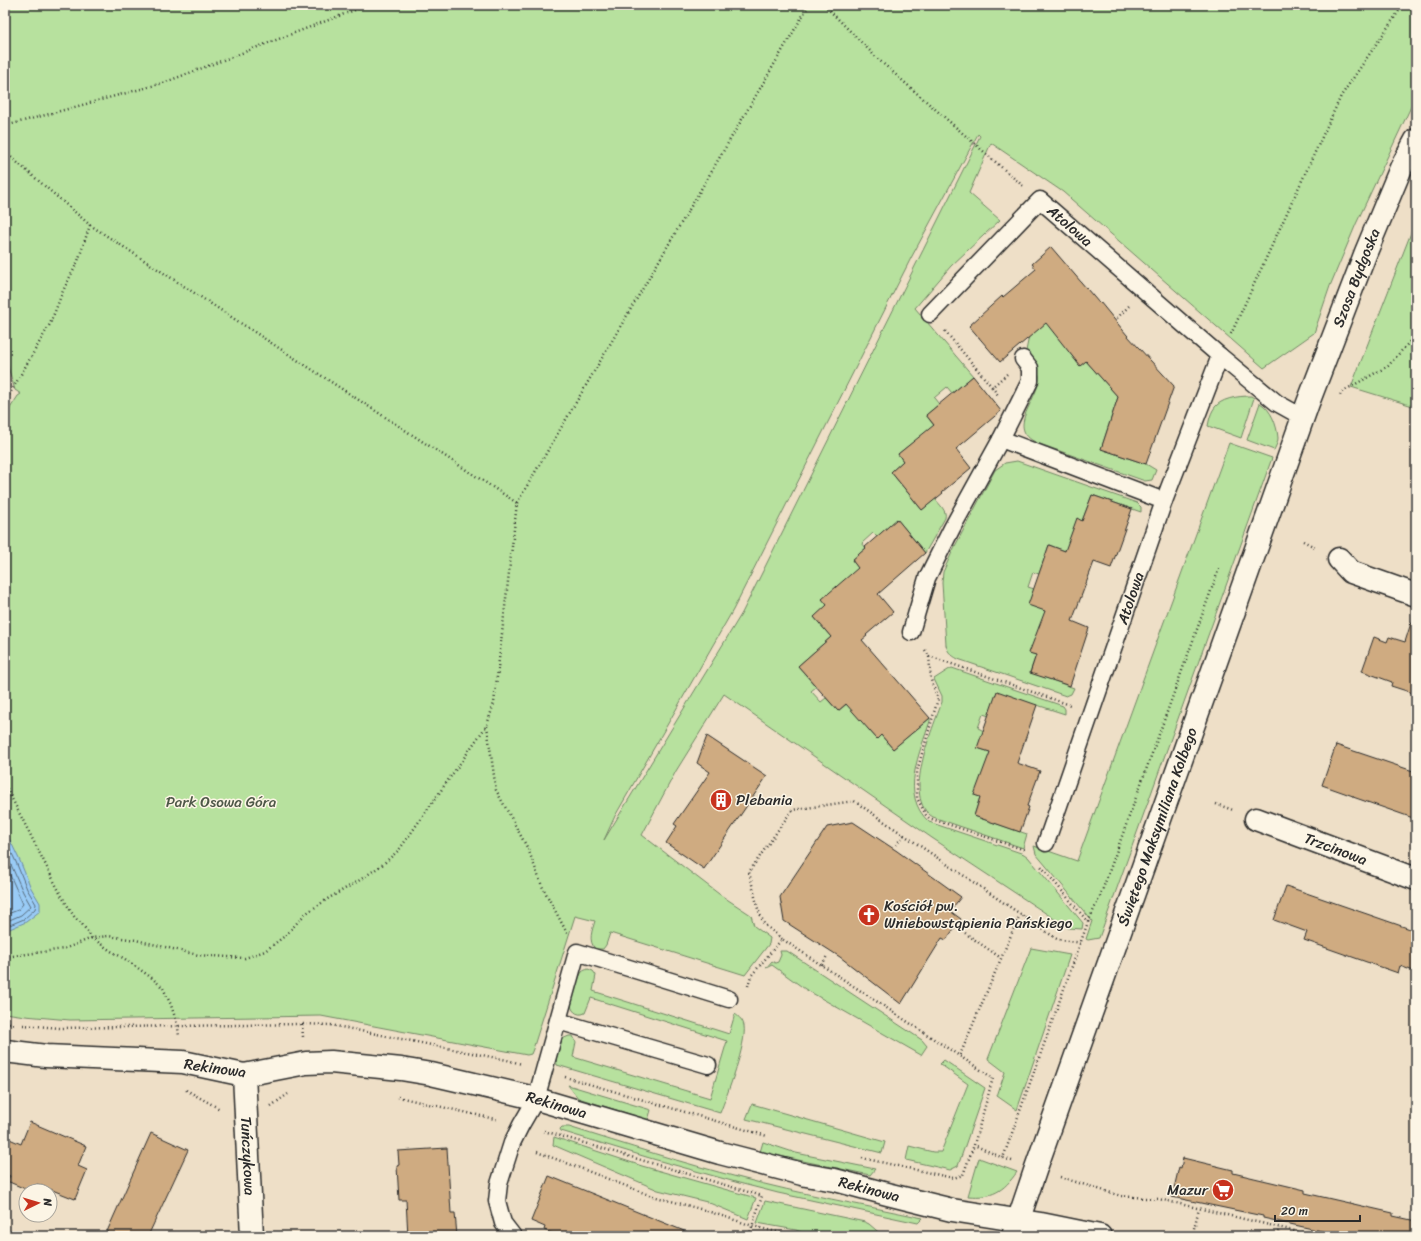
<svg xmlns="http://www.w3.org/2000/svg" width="1421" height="1241" font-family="Sriracha,sans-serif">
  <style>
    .green { fill: #b7e19e; stroke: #718664; fill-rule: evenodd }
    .water { fill: #99cbf6; stroke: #6d8ba5 }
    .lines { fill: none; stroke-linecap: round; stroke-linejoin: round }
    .shore { stroke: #576b7c; stroke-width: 1 }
    .building { fill: #cfab81; stroke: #2b2b2b }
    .lane-casing { stroke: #2b2b2b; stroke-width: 19 }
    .street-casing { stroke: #2b2b2b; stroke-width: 25 }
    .secondary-casing { stroke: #2b2b2b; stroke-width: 25 }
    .path { stroke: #2b2b2b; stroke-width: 2.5; stroke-dasharray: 1 3; stroke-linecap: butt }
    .lane { stroke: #fcf5e5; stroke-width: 16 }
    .street { stroke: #fcf5e5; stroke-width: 22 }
    .secondary { stroke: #fcf5e5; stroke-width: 22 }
    .labels { text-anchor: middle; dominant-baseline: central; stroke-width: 3; stroke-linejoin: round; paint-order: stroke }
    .street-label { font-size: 15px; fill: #2b2b2b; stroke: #fcf5e5 }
    .poi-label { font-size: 15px; fill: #2b2b2b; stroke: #fcf5e5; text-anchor: start }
    .park-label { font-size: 15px; fill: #4e5848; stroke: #fcf5e5 }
  </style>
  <rect width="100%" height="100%" fill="#eedfc7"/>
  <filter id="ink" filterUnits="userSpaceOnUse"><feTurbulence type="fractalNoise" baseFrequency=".025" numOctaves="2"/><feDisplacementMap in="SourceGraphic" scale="8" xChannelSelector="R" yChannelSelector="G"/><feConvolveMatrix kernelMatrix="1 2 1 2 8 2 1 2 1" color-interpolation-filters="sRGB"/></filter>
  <g filter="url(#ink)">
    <!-- green -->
    <g class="green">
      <path d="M5 5H1416V96L1356 224 1330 286 1314 333 1264 368 1063 192 991 143 969 193 1000 220 951 266 915 308 973 376 952 393 947 387 934 398 939 404 926 415 938 431 912 443 898 454 903 461 891 472 922 510 935 499C940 505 947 511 945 518L925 553 897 519 877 537 873 533 862 543 866 548 852 560 864 575 814 617 831 637 798 666 816 687 811 691 821 702 826 698 838 711 852 700 868 729 877 739 881 735 893 749 930 718V721C920 753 899 794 929 822L1024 854 1028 857 1083 923 1082 929 1068 928 932 838 724 694 676 771 642 835 719 894 751 915 754 926 770 938 769 944 745 975 610 933 606 945 603 949H595C588 940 592 931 595 921L575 916 533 1049 531 1054 527 1055 321 1016 70 1020 25 1016 5 1013V416L18 396 21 394 15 390 5 357ZM978 134 980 136 742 613 604 840 615 816 733 610 911 258Z"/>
      <path d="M1416 220V407L1351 387Z"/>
      <path d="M1056 314 1069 352 1080 366 1086 361 1118 397 1101 449 1146 464 1156 470 1152 480 1145 481 1037 443C1004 427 1040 400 1039 376 1038 367 1031 359 1026 351L1029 336Z"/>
      <path d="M1251 396 1254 398 1241 438 1208 426C1209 421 1210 415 1213 410 1219 398 1239 396 1251 396Z"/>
      <path d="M1260 403C1271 409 1277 425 1278 438 1278 442 1276 446 1274 450L1247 440Z"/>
      <path d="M1229 443 1272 458 1099 938 1088 940 1086 939 1092 921 1036 854 1034 846 1077 861Z"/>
      <path d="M1017 461 1137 503 1141 507V512L1092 495 1082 521 1077 519 1071 553 1049 545 1039 574 1033 572 1028 587 1034 589 1050 612 1030 653 1036 655 1030 672 1074 688 1071 694 1066 696 958 659C951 655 948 653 946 645L942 583 943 572 954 548 995 470 1005 463Z"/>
      <path d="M952 668 1063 706 1065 709V714L1037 705 989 716 983 714 978 728 984 731 978 748 996 754 975 795 980 797 974 816 1027 834 1023 848 933 817C901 799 933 728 942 702V696L934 679 948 670Z"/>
      <path d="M1031 948 1070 955 1017 1110 997 1096 1005 1072 988 1059Z"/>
      <path d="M780 951H787L922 1040 927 1046 921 1055 805 989 772 965 766 968 772 961 775 963 778 962 781 955Z"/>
      <path d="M588 969 593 971 596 975 593 991 729 1034 735 1014C739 1017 743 1020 744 1026 747 1043 727 1095 720 1113L557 1065 556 1059 562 1039 569 1036H573L576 1042 573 1057 710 1098 727 1041 591 998 585 1013C577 1017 570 1010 571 1002 572 997 579 975 582 972 584 970 586 970 588 969Z"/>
      <path d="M944 1060 985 1088 958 1166 950 1170 906 1160 909 1146 933 1152H941L968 1084 940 1064Z"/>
      <path d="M568 1085 651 1110 648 1120 578 1098Z"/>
      <path d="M752 1104 885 1142 882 1153 746 1119Z"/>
      <path d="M562 1127H569C626 1145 683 1163 741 1178 801 1194 862 1205 923 1218L918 1223 778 1193 739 1183 653 1159 561 1131 560 1129Z"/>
      <path d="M554 1137 642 1166 756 1198 748 1219 707 1202 658 1190 553 1145Z"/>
      <path d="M763 1142 796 1153 875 1169 870 1175 760 1152Z"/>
      <path d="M979 1158 1017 1172C1003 1192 992 1198 968 1196Z"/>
      <path d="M765 1201 865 1222 869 1224 883 1236H811L796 1230 757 1223Z"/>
    </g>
    <!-- water -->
    <path class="water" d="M5 830 20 861 31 888 40 903V911L26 922 5 931Z"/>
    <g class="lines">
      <!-- shore -->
      <g class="shore">
        <path d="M5 839 16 862 27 889 36 904 35 909 24 919 5 927"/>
        <path d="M5 851 23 892 31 906 21 915 5 922"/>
        <path d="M5 864 23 904 18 910 5 915"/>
      </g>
    </g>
    <!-- building -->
    <g class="building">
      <path d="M1051 247 1099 303 1100 302 1127 335 1174 386 1146 464 1101 449 1118 397 1086 361 1080 366 1046 323 1000 362 969 326 1002 296 1003 297 1036 269 1032 264Z"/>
      <path d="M973 376 1001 411 956 449 971 468 942 492 943 493 922 510 891 472 903 461 898 454 934 425 926 415Z"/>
      <path d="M1092 495 1132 509 1111 568 1094 562 1072 621 1089 628 1070 686 1030 673 1036 655 1029 653 1045 611 1028 605 1049 545 1065 551 1077 518 1082 521Z"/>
      <path d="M897 519 925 553 878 594 893 612 866 635 867 636 862 640 930 718 893 749 881 735 877 739 846 704 838 711 798 666 831 637 814 617 827 605 822 599 858 568 852 560 866 548 865 547Z"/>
      <path d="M1411 623 1416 624V694L1391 686 1392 682 1362 671 1374 637 1387 642 1389 637 1405 642Z"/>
      <path d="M997 691 1037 705 1017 763 1040 771 1027 806 1029 807 1020 832 974 816 980 797 974 795 990 752 977 748Z"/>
      <path d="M707 736 767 776 704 869 666 843 677 826 674 824 710 772 697 763Z"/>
      <path d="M1336 745 1416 772V819L1353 797V796L1322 785Z"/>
      <path d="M853 822 897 851 961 897 950 911 961 919 946 940 942 938 901 1004 840 957 784 921 780 897 827 827Z"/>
      <path d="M1286 886 1416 931V972L1400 966 1398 973 1304 940 1307 932 1274 920Z"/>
      <path d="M30 1122 86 1146 78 1166 87 1170 75 1199 37 1184 32 1191H30L7 1181 10 1176 5 1174V1137L21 1144Z"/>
      <path d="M151 1133 188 1150 148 1236H105Z"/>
      <path d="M447 1148 451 1213H455L457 1236H408L406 1200H399L397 1166 399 1165 398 1151Z"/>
      <path d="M1183 1158 1233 1170V1173L1305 1190V1193L1393 1213V1216L1416 1221V1236H1344L1263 1218V1216L1172 1197 1179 1167 1181 1168Z"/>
      <path d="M549 1176 694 1235V1236H559L544 1230 545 1227 531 1221Z"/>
    </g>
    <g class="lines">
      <!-- lane casing -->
      <g class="lane-casing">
        <g id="lane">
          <path id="s1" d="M930 314 1040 200 1220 356 1277 403 1304 418"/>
          <path d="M1001 439 1030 381V368L1023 359"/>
          <path d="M911 632 927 578 952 528 1001 439 1164 501"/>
          <path id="s2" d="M1046 843 1164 501 1220 356"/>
          <path d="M558 1021 708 1065"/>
          <path d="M513 1236 503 1223 497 1201 499 1184 512 1143 521 1125 536 1099 577 952 729 999"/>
        </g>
      </g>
      <!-- street casing -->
      <g class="street-casing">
        <g id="street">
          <path d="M1339 559 1351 572 1416 595"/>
          <path id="s3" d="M1256 819 1416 879"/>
          <path id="s4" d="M5 1051 46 1056 183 1062 244 1075 306 1063 331 1062 401 1069 431 1074 530 1097 720 1153 806 1175 835 1180 887 1194 952 1210 1041 1224 1100 1236"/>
          <path id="s5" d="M244 1075 252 1236"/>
        </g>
      </g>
      <!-- secondary casing -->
      <g class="secondary-casing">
        <g id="secondary">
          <path id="s6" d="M1013 1236 1036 1168 1308 403 1366 252 1401 168 1416 140"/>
        </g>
      </g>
      <!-- path -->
      <g class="path">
        <path d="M824 5 879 60 1023 186"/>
        <path d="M5 126 163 83 368 5"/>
        <path d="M5 152 90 225 517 503"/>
        <path d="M1117 318 1129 306"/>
        <path d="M945 331 992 387 1007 374"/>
        <path d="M1231 334 1341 96 1403 5"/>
        <path d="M992 387 998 395"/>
        <path d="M1340 395 1345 390 1388 366 1412 339 1416 329"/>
        <path d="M5 402 50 324 63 291 78 261 90 225"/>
        <path d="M1303 541 1317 548"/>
        <path d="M925 650 929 656 931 680 938 699 917 771V798L926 815 929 818 1025 850"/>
        <path d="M929 656 1070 705"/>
        <path d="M487 726 496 790 528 849 542 886 567 933"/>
        <path d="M5 785 61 895 75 918 82 924 92 938 111 951 125 959 152 978 163 988 171 1005 178 1027 179 1037"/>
        <path d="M1216 804 1233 810"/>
        <path d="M896 845 904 835"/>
        <path d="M1088 922 1101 894 1220 566"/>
        <path d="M965 933 1001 958"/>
        <path d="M782 939 764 924 758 909 749 872 792 810 854 801 1057 939 1081 943"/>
        <path d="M5 957 64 949 92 938 108 936 136 940 198 955 245 958 265 951 286 935 305 914 329 898 357 882 382 865 399 850 487 725 494 703 517 503 809 5"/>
        <path d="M822 965 827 956"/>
        <path d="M748 986 751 976 782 939 993 1078 974 1145 1003 1158"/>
        <path d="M5 1022 14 1024"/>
        <path d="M302 1024 303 1037"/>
        <path d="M23 1025 60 1028 302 1024 331 1025 507 1060 522 1064"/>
        <path d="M960 1055 1020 914"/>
        <path d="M565 1077 767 1136"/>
        <path d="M186 1090 220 1109"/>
        <path d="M398 1097 499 1120"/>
        <path d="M271 1106 288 1094"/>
        <path d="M544 1131 762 1196 749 1236"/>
        <path d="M537 1152 580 1168 649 1195 704 1210 753 1226 792 1236"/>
        <path d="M862 1158 953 1178 963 1175 974 1145"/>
        <path d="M1012 1161 1003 1158 1088 922 1041 866"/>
        <path d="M1060 1177 1121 1196 1159 1199 1316 1236"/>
        <path d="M1192 1236 1199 1209"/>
        <path d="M1277 1236 1279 1228"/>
      </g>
      <!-- lane -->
      <use href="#lane" class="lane"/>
      <!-- street -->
      <use href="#street" class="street"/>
      <!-- secondary -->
      <use href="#secondary" class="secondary"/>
    </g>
  </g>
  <!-- icons -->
  <defs>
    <g id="building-disc" transform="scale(1.15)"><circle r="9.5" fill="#c8321e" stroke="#fcf5e5"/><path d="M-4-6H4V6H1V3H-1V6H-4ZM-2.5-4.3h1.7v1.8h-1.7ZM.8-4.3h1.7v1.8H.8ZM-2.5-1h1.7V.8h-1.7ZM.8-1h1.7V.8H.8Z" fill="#fff"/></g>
    <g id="church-disc" transform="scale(1.15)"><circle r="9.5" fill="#c8321e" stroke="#fcf5e5"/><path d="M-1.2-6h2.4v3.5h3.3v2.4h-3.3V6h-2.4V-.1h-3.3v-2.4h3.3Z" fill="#fff"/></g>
    <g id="supermarket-disc" transform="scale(1.15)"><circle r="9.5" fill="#c8321e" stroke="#fcf5e5"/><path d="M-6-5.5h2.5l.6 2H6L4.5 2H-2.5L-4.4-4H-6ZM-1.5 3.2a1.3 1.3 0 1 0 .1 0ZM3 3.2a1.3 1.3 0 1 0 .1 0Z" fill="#fff"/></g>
  </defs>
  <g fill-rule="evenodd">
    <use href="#building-disc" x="721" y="800"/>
    <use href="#church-disc" x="869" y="915"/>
    <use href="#supermarket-disc" x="1223" y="1190"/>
  </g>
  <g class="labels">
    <!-- street labels -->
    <g class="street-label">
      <text stroke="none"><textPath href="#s1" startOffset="198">Atolowa</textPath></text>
      <text stroke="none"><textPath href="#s6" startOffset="1018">Szosa Bydgoska</textPath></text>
      <text stroke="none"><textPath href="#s2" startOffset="259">Atolowa</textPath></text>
      <text stroke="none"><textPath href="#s6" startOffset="434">Świętego Maksymiliana Kolbego</textPath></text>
      <text stroke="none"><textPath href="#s3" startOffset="85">Trzcinowa</textPath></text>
      <text transform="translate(215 1068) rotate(8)">Rekinowa</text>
      <text stroke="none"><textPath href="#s4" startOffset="559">Rekinowa</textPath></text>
      <text stroke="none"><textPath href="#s5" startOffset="81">Tuńczykowa</textPath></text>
      <text stroke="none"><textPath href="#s4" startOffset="883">Rekinowa</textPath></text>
    </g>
    <!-- poi labels -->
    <g class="poi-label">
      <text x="736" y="800">Plebania</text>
      <text x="884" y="906">Kościół pw.<tspan x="884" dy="17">Wniebowstąpienia Pańskiego</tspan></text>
      <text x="1208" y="1190" text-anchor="end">Mazur</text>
    </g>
    <!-- park labels -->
    <g class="park-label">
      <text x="221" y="802">Park Osowa Góra</text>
    </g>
  </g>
  <!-- margin -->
  <rect width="1421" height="1241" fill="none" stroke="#fcf5e5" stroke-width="20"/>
  <rect x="10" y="10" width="1401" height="1221" fill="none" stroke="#2b2b2b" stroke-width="1.5" filter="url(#ink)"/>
  <!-- north arrow -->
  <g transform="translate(38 1203) rotate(85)"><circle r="19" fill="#fcf5e5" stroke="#a8a49b"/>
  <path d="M0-3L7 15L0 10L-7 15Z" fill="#c8321e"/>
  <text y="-6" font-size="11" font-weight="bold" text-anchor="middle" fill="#2b2b2b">N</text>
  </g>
  <!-- scale -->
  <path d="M1275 1215v6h85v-6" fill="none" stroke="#2b2b2b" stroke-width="2"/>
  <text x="1281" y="1215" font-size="12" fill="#2b2b2b" stroke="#fcf5e5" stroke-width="3" paint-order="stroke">20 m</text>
</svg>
